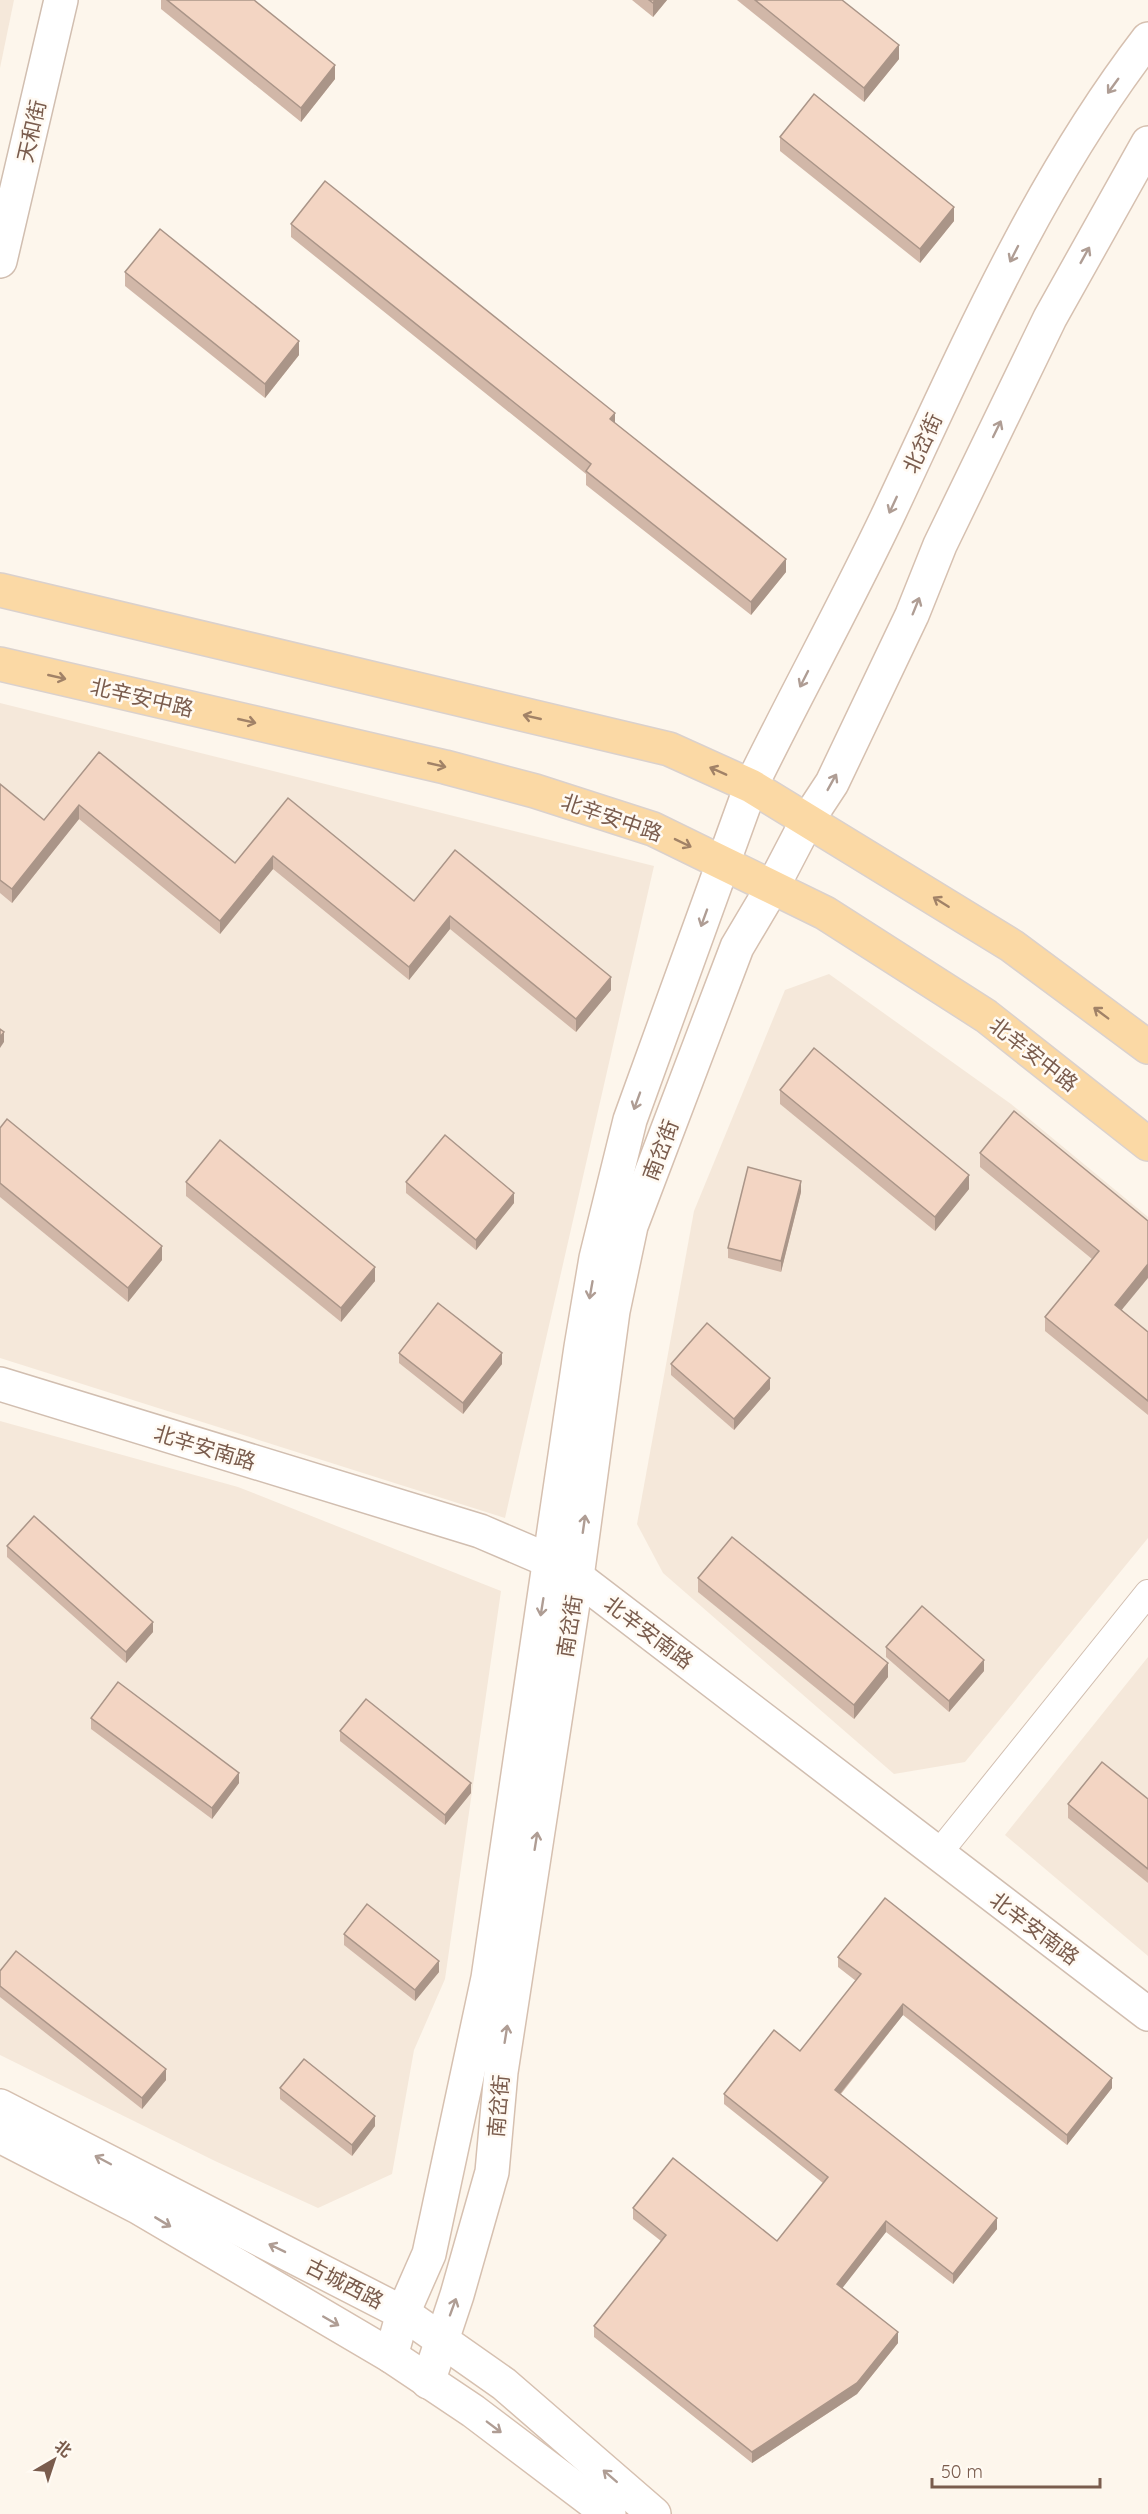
<svg xmlns="http://www.w3.org/2000/svg" width="1148" height="2514" font-family="Quicksand,'Noto Sans SC',sans-serif">
  <style>
    .residential { fill: #f5e8da }
    .lines { fill: none; stroke-linecap: round; stroke-linejoin: round }
    .minor-casing { stroke: #d1beb0; stroke-width: 28 }
    .tertiary-casing { stroke: #d1beb0; stroke-width: 36 }
    .secondary-casing { stroke: #d6c0b0; stroke-width: 36 }
    .primary-casing { stroke: #dad1cd; stroke-width: 36 }
    .minor { stroke: #fff; stroke-width: 26 }
    .tertiary { stroke: #fff; stroke-width: 33 }
    .secondary { stroke: #fff; stroke-width: 33 }
    .primary { stroke: #fbd9a5; stroke-width: 33 }
    .wall { fill: #d1b7a8 }
    .shaded-wall { fill: #aa9588 }
    .building { fill: #f3d5c3; stroke: #aa9588; stroke-width: 1.5 }
    .oneway { stroke: #af9d94 }
    .oneway2 { stroke: #a18267 }
    .labels { text-anchor: middle; dominant-baseline: central; stroke-width: 5; stroke-linejoin: round; paint-order: stroke }
    .street-label { font-size: 21px; fill: #7a5c4d; stroke: #fffaf3 }
  </style>
  <rect width="100%" height="100%" fill="#fdf6ec"/>
  <!-- residential -->
  <g class="residential">
    <path d="M0 0H14L0 68Z"/>
    <path d="M0 703 654 866 505 1518 0 1358Z"/>
    <path d="M829 974 1011 1104 1148 1217V1538L965 1762 894 1774 663 1573 637 1524 694 1211 785 990Z"/>
    <path d="M0 1421 238 1487 501 1591 445 1979 414 2050 392 2174 318 2208 215 2161 0 2055Z"/>
    <path d="M1148 1657V1956L1005 1835Z"/>
  </g>
  <g class="lines">
    <!-- minor casing -->
    <g class="minor-casing">
      <path id="minor" d="M938 1854 1148 1593"/>
    </g>
    <!-- tertiary casing -->
    <g class="tertiary-casing">
      <g id="tertiary">
        <path d="M0 261 61 0"/>
        <path d="M0 1384 480 1531 550 1561 577 1577 1148 2014"/>
      </g>
    </g>
    <!-- secondary casing -->
    <g class="secondary-casing">
      <g id="secondary">
        <path d="M0 2106 403 2313 504 2384 654 2514"/>
        <path d="M0 2136 138 2207 391 2356 473 2411 609 2514"/>
        <path d="M391 2356 403 2313 429 2254 488 1978 581 1347 596 1258 630 1120 751 786C796 694 846 604 890 511 966 349 1038 182 1148 39"/>
        <path d="M428 2382 457 2295 492 2172 501 2072 577 1577 613 1311 631 1226 737 947 772 888 807 821 832 783 912 615 940 545 1050 318 1148 143"/>
      </g>
    </g>
    <!-- primary casing -->
    <g class="primary-casing">
      <g id="primary">
        <path d="M0 590 669 749 751 786 1012 946 1148 1047"/>
        <path d="M0 664 445 767 535 791 653 829 825 913 986 1016 1148 1144"/>
      </g>
    </g>
    <!-- minor -->
    <use href="#minor" class="minor"/>
    <!-- tertiary -->
    <use href="#tertiary" class="tertiary"/>
    <!-- secondary -->
    <use href="#secondary" class="secondary"/>
    <!-- primary -->
    <use href="#primary" class="primary"/>
  </g>
  <!-- wall -->
  <g class="wall">
    <path d="M161 0H254L335 79 301 122 161 9Z"/>
    <path d="M632 0H667L653 17Z"/>
    <path d="M737 0H842L899 59 864 102Z"/>
    <path d="M780 137 954 221 920 263 780 151Z"/>
    <path d="M291 224 786 572 751 615 586 485V474L291 237Z"/>
    <path d="M125 272 299 355 265 398 125 286Z"/>
    <path d="M99 752 235 863 288 798 414 901 455 850 611 990 576 1032 450 929 409 980 273 869 220 934 79 819 12 903 0 893V784L44 820Z"/>
    <path d="M780 1090 969 1189 935 1231 780 1104Z"/>
    <path d="M0 1128 162 1260 128 1302 0 1197Z"/>
    <path d="M980 1153 1148 1221 1122 1310 1148 1332V1415L1045 1331V1317L1092 1259 980 1167Z"/>
    <path d="M186 1182 375 1281 341 1322 186 1196Z"/>
    <path d="M406 1182 514 1203 476 1250 406 1193Z"/>
    <path d="M801 1192 781 1272 728 1258V1248Z"/>
    <path d="M399 1353 502 1364 463 1414 399 1363Z"/>
    <path d="M671 1364 770 1389 734 1430 671 1375Z"/>
    <path d="M7 1546 153 1632 126 1663 7 1557Z"/>
    <path d="M698 1578 888 1677 854 1719 698 1592Z"/>
    <path d="M886 1647 984 1671 949 1712 886 1657Z"/>
    <path d="M91 1718 239 1783 212 1819 91 1729Z"/>
    <path d="M340 1731 471 1793 445 1825 340 1741Z"/>
    <path d="M1148 1799V1883L1068 1818V1804Z"/>
    <path d="M344 1934 439 1972 415 2001 344 1945Z"/>
    <path d="M838 1957 1112 2088 1067 2145 903 2015 841 2094 997 2229 953 2284 886 2232 842 2288 898 2343 857 2394 752 2463 594 2337V2326L661 2241 633 2219V2208L777 2241 823 2183 724 2104V2094L800 2051 856 1981 838 1967Z"/>
    <path d="M0 1971 166 2080 142 2109 0 1997Z"/>
    <path d="M280 2088 375 2126 352 2156 280 2099Z"/>
  </g>
  <!-- shaded-wall -->
  <g class="shaded-wall">
    <path d="M655 0H667L653 17V3Z"/>
    <path d="M899 45V59L864 102V88Z"/>
    <path d="M335 65V79L301 122V108Z"/>
    <path d="M954 207V221L920 263V249Z"/>
    <path d="M299 341V355L265 398V384Z"/>
    <path d="M615 413V426L610 419Z"/>
    <path d="M786 559V572L751 615V602Z"/>
    <path d="M79 805V819L12 903V889Z"/>
    <path d="M273 856V869L220 934V921Z"/>
    <path d="M450 916V929L409 980V967Z"/>
    <path d="M611 977V990L576 1032V1019Z"/>
    <path d="M4 1032V1042L0 1048V1037Z"/>
    <path d="M969 1175V1189L935 1231V1217Z"/>
    <path d="M801 1181V1192L781 1272V1261Z"/>
    <path d="M514 1193V1203L476 1250V1240Z"/>
    <path d="M162 1246V1260L128 1302V1288Z"/>
    <path d="M1148 1264V1278L1115 1318V1305Z"/>
    <path d="M375 1267V1281L341 1322V1308Z"/>
    <path d="M502 1353V1364L463 1414V1403Z"/>
    <path d="M770 1378V1389L734 1430V1419Z"/>
    <path d="M153 1622V1632L126 1663V1652Z"/>
    <path d="M984 1660V1671L949 1712V1701Z"/>
    <path d="M888 1663V1677L854 1719V1705Z"/>
    <path d="M239 1773V1783L212 1819V1808Z"/>
    <path d="M471 1783V1793L445 1825V1815Z"/>
    <path d="M439 1961V1972L415 2001V1990Z"/>
    <path d="M903 2004V2015L835 2100V2090Z"/>
    <path d="M166 2069V2080L142 2109V2098Z"/>
    <path d="M1112 2078V2088L1067 2145V2135Z"/>
    <path d="M375 2116V2126L352 2156V2145Z"/>
    <path d="M997 2218V2229L953 2284V2274Z"/>
    <path d="M886 2221V2232L837 2295V2284Z"/>
    <path d="M898 2332V2343L857 2394 752 2463V2452Z"/>
  </g>
  <!-- building -->
  <g class="building">
    <path d="M167 0H254L335 65 301 108Z"/>
    <path d="M649 0H655L653 3Z"/>
    <path d="M755 0H842L899 45 864 88Z"/>
    <path d="M814 94 954 207 920 249 780 137Z"/>
    <path d="M325 181 615 413 610 419 786 559 751 602 586 471 591 464 291 224Z"/>
    <path d="M160 229 299 341 265 384 125 272Z"/>
    <path d="M99 752 235 863 288 798 414 901 455 850 611 977 576 1019 450 916 409 967 273 856 220 921 79 805 12 889 0 880V784L44 820Z"/>
    <path d="M0 1029 4 1032 0 1037Z"/>
    <path d="M814 1048 969 1175 935 1217 780 1090Z"/>
    <path d="M1014 1111 1148 1221V1264L1115 1305 1148 1332V1401L1045 1317 1099 1251 980 1153Z"/>
    <path d="M7 1119 162 1246 128 1288 0 1183V1128Z"/>
    <path d="M445 1135 514 1193 476 1240 406 1182Z"/>
    <path d="M220 1140 375 1267 341 1308 186 1182Z"/>
    <path d="M748 1167 801 1181 781 1261 728 1248Z"/>
    <path d="M438 1303 502 1353 463 1403 399 1353Z"/>
    <path d="M707 1323 770 1378 734 1419 671 1364Z"/>
    <path d="M34 1516 153 1622 126 1652 7 1546Z"/>
    <path d="M732 1537 888 1663 854 1705 698 1578Z"/>
    <path d="M922 1606 984 1660 949 1701 886 1647Z"/>
    <path d="M118 1682 239 1773 212 1808 91 1718Z"/>
    <path d="M366 1699 471 1783 445 1815 340 1731Z"/>
    <path d="M1102 1762 1148 1799V1869L1068 1804Z"/>
    <path d="M885 1898 1112 2078 1067 2135 903 2004 835 2090 997 2218 953 2274 886 2221 837 2284 898 2332 857 2383 752 2452 594 2326 666 2235 633 2208 673 2158 777 2241 828 2177 724 2094 774 2030 800 2051 861 1974 838 1957Z"/>
    <path d="M367 1904 439 1961 415 1990 344 1934Z"/>
    <path d="M16 1951 166 2069 142 2098 0 1986V1971Z"/>
    <path d="M304 2059 375 2116 352 2145 280 2088Z"/>
  </g>
  <!-- one-way arrows -->
  <defs><path id="oneway-shaft" d="M-6 0H5M1.5-3L5.5 0L1.5 3" fill="none" stroke-width="1.6" stroke-linecap="round" stroke-linejoin="round" transform="scale(1.5)"/></defs>
  <g class="oneway">
    <use href="#oneway-shaft" transform="translate(1113 86) rotate(126)"/>
    <use href="#oneway-shaft" transform="translate(1014 254) rotate(117)"/>
    <use href="#oneway-shaft" transform="translate(1085 255) rotate(-61)"/>
    <use href="#oneway-shaft" transform="translate(997 429) rotate(-64)"/>
    <use href="#oneway-shaft" transform="translate(893 505) rotate(115)"/>
    <use href="#oneway-shaft" transform="translate(916 606) rotate(-68)"/>
    <use href="#oneway-shaft" transform="translate(804 679) rotate(117)"/>
    <use href="#oneway-shaft" transform="translate(832 782) rotate(-61)"/>
    <use href="#oneway-shaft" transform="translate(704 918) rotate(110)"/>
    <use href="#oneway-shaft" transform="translate(637 1101) rotate(110)"/>
    <use href="#oneway-shaft" transform="translate(591 1290) rotate(100)"/>
    <use href="#oneway-shaft" transform="translate(584 1524) rotate(-82)"/>
    <use href="#oneway-shaft" transform="translate(542 1607) rotate(99)"/>
    <use href="#oneway-shaft" transform="translate(536 1841) rotate(-81)"/>
    <use href="#oneway-shaft" transform="translate(506 2034) rotate(-81)"/>
    <use href="#oneway-shaft" transform="translate(103 2160) rotate(-152)"/>
    <use href="#oneway-shaft" transform="translate(163 2222) rotate(31)"/>
    <use href="#oneway-shaft" transform="translate(277 2248) rotate(-154)"/>
    <use href="#oneway-shaft" transform="translate(453 2307) rotate(-70)"/>
    <use href="#oneway-shaft" transform="translate(331 2321) rotate(30)"/>
    <use href="#oneway-shaft" transform="translate(494 2427) rotate(37)"/>
    <use href="#oneway-shaft" transform="translate(610 2476) rotate(-139)"/>
  </g>
  <g class="oneway2">
    <use href="#oneway-shaft" transform="translate(57 677) rotate(13)"/>
    <use href="#oneway-shaft" transform="translate(532 717) rotate(-167)"/>
    <use href="#oneway-shaft" transform="translate(247 721) rotate(13)"/>
    <use href="#oneway-shaft" transform="translate(437 765) rotate(13)"/>
    <use href="#oneway-shaft" transform="translate(718 771) rotate(-156)"/>
    <use href="#oneway-shaft" transform="translate(683 843) rotate(26)"/>
    <use href="#oneway-shaft" transform="translate(941 902) rotate(-148)"/>
    <use href="#oneway-shaft" transform="translate(1101 1013) rotate(-143)"/>
  </g>
  <g class="labels">
    <!-- street labels -->
    <g class="street-label">
      <text transform="translate(31 131) rotate(-77)">天和街</text>
      <text transform="translate(922 443) rotate(-65)">北岔街</text>
      <text transform="translate(142 697) rotate(13)">北辛安中路</text>
      <text transform="translate(612 817) rotate(19)">北辛安中路</text>
      <text transform="translate(1034 1054) rotate(38)">北辛安中路</text>
      <text transform="translate(660 1150) rotate(-69)">南岔街</text>
      <text transform="translate(205 1447) rotate(17)">北辛安南路</text>
      <text transform="translate(569 1626) rotate(-81)">南岔街</text>
      <text transform="translate(649 1632) rotate(37)">北辛安南路</text>
      <text transform="translate(1035 1928) rotate(37)">北辛安南路</text>
      <text transform="translate(498 2106) rotate(-85)">南岔街</text>
      <text transform="translate(345 2283) rotate(27)">古城西路</text>
    </g>
  </g>
  <!-- north arrow -->
  <g transform="translate(54 2460) rotate(39)" stroke="#fffaf3" stroke-width="4.5" paint-order="stroke">
  <path d="M0-4.5L10 22L0 15L-10 22Z" fill="#7a5c4d"/>
  <text y="-9" font-size="16" font-weight="bold" text-anchor="middle" fill="#7a5c4d">北</text>
  </g>
  <!-- scale -->
  <path d="M932 2478v9h168v-9" fill="none" stroke="#7a5c4d" stroke-width="3"/>
  <text x="941" y="2478" font-size="18" fill="#7a5c4d" stroke="#fffaf3" stroke-width="4.5" paint-order="stroke">50 m</text>
</svg>
